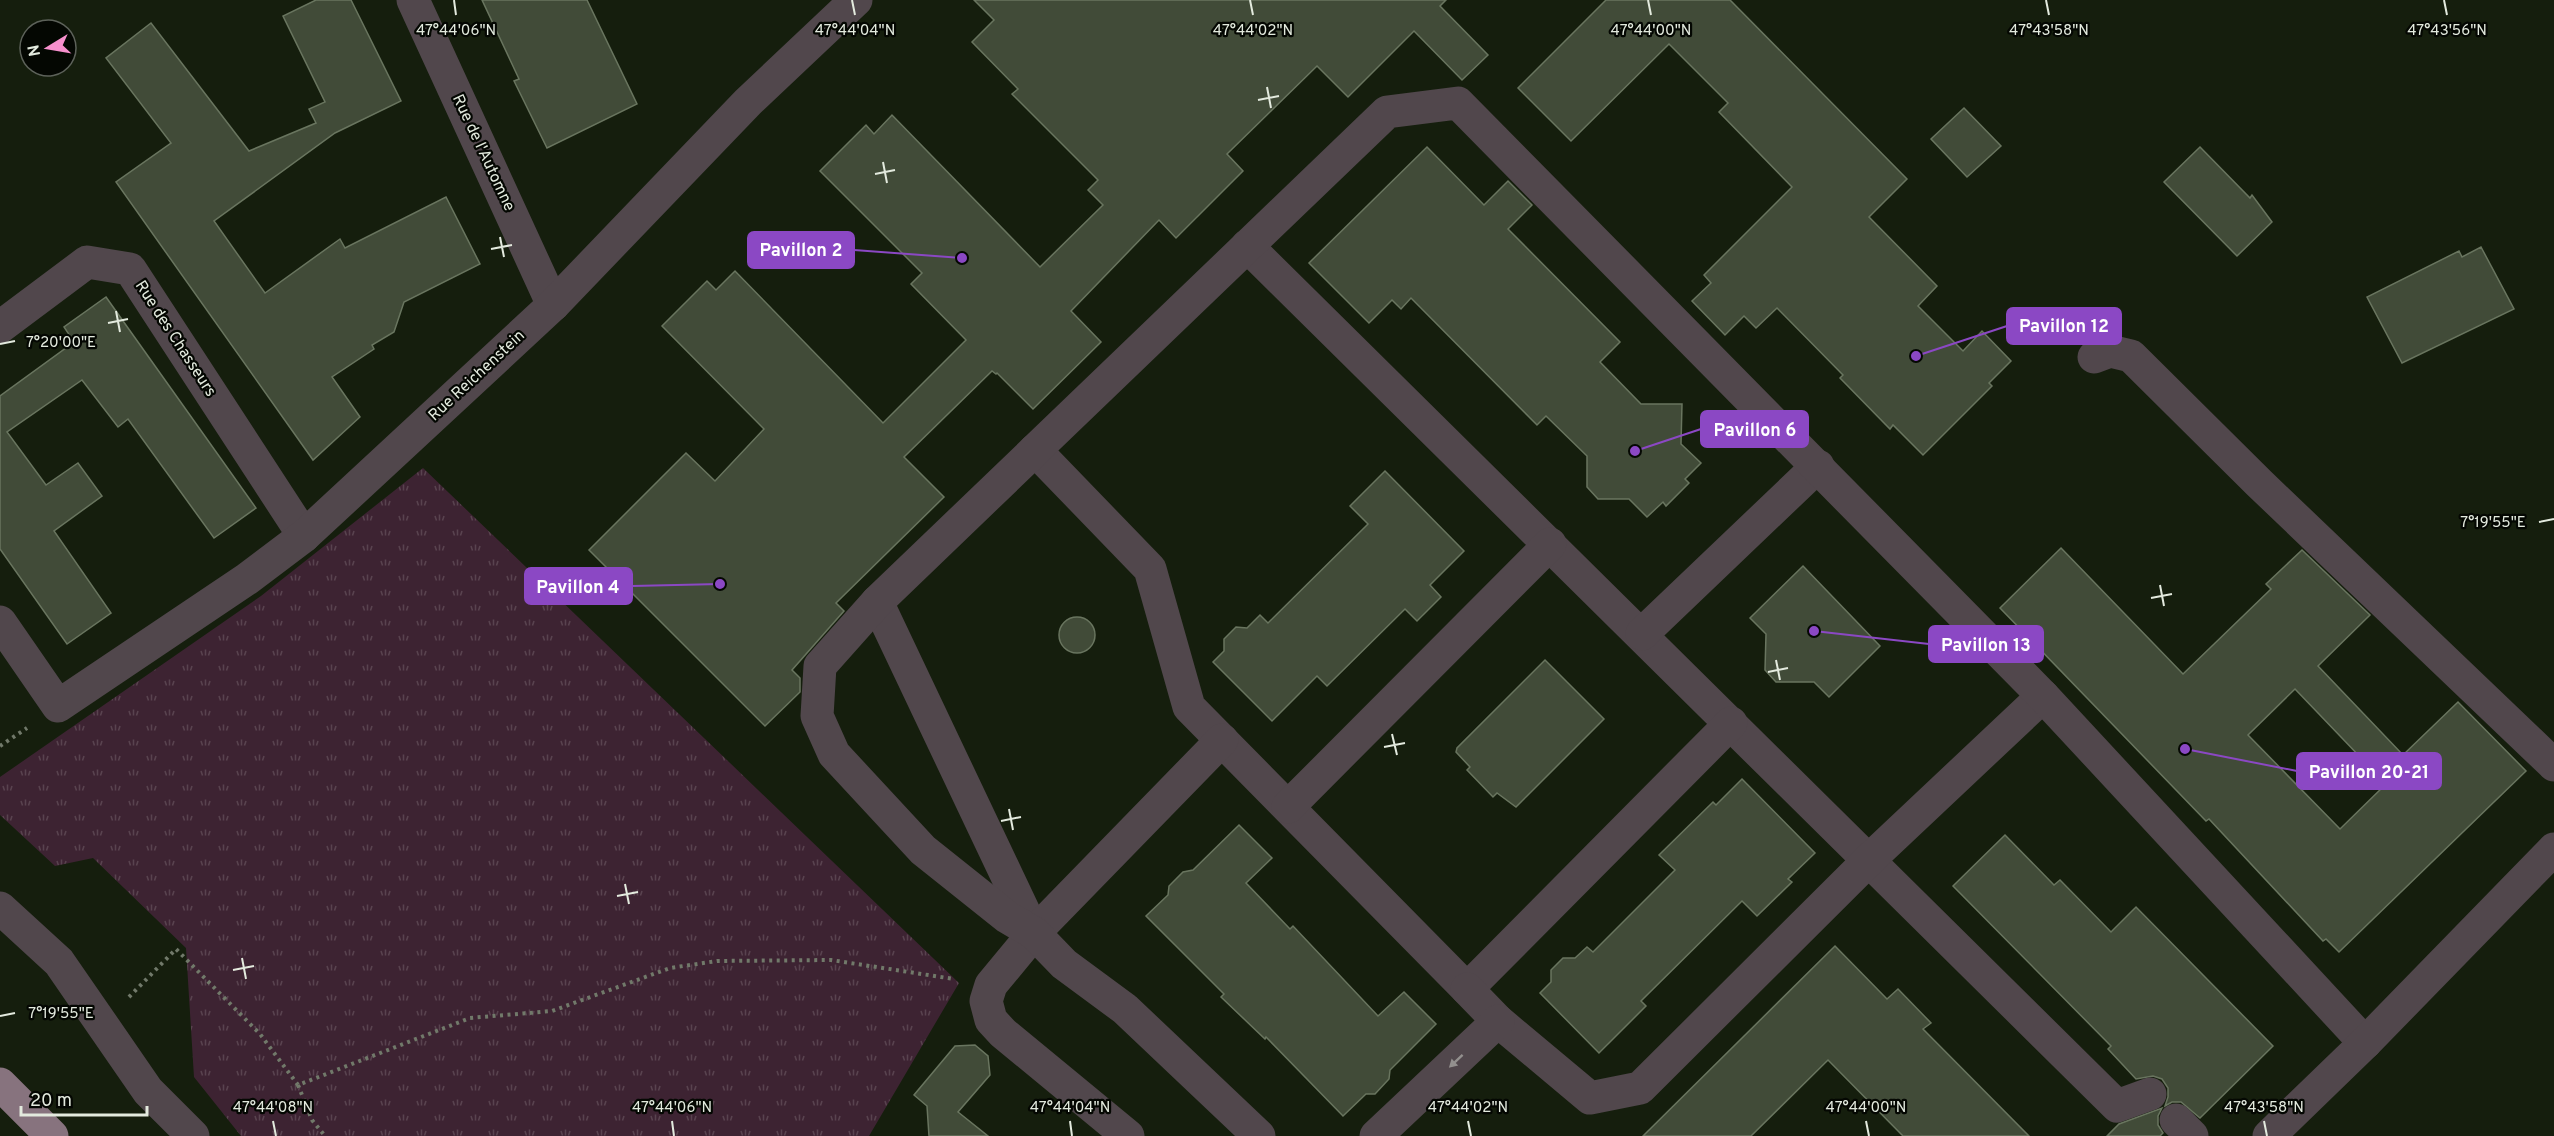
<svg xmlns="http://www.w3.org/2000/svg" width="2554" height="1136" font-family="Overpass,sans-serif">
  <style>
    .grass { fill: url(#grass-tufts) }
    .building { fill: #414b38; stroke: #69755f; stroke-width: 1.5; fill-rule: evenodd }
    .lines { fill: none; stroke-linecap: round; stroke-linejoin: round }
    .path { stroke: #71796a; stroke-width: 4; stroke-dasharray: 3 4.5; stroke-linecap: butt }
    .minor { stroke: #51474c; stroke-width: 33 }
    .major { stroke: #87737e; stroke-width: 33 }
    .oneway { fill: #93908e }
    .ticks { fill: none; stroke: #e3eade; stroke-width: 2 }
    .labels { text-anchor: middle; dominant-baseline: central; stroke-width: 4.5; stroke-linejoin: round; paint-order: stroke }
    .street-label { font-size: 16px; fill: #e3eade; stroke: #040702 }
    .ticks-label { font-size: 15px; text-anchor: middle; fill: #e3eade; stroke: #040702; stroke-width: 4.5; stroke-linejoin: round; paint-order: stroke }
    .leader { fill: none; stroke: #8b48c4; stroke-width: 2 }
    .callout-dot { fill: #8b48c4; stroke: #040702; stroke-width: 2 }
    .callout { fill: #8b48c4; stroke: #8b48c4; stroke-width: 2 }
    .callout-label { font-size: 18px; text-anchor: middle; font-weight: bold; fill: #fff }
  </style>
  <defs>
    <pattern id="grass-tufts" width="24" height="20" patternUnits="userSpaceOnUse" patternTransform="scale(1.5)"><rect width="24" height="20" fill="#3d2332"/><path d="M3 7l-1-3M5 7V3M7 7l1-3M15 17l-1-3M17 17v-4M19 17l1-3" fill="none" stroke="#59434f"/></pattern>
  </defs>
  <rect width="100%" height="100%" fill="#151e0d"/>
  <!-- grass -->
  <path class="grass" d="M423 468 959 983 869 1136H241L194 1077 186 948 93 858 55 866 0 815V777L261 596Z"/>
  <!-- building -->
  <g class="building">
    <path d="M316 0H351L401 101 335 133 214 221 265 293 340 239 345 248 446 197 480 264 404 302 394 332 372 345 374 349 332 377 360 417 313 460 116 182 171 143 106 58 151 23 249 151 316 123 309 109 325 102 283 16Z"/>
    <path d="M482 0H587L637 104 547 148 514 81 519 79Z"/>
    <path d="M974 0H1446L1440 6 1488 55 1462 80 1414 31 1348 97 1317 66 1227 154 1243 171 1176 238 1159 220 1071 311 1101 342 1033 409 997 373 996 374 992 371 904 457 944 497 836 603 844 611 792 670 800 678V692L765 726 589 550 686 453 715 481 764 429 662 326 707 281 716 290 735 271 883 423 966 340 911 284 922 273 820 171 866 125 874 134 892 115 1040 267 1103 205 1088 190 1098 180 1012 94 1018 89 972 42 994 20Z"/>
    <path d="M1606 0H1730L1907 179 1869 217 1937 286 1918 306 1963 351 1982 331 2011 361 1989 383 1992 386 1923 455 1893 425 1890 429 1840 378 1843 375 1777 308 1756 328 1744 316 1725 335 1692 301 1711 283 1704 275 1792 187 1719 112 1728 103 1669 44 1571 141 1518 88Z"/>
    <path d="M1964 108 2001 146 1967 177 1931 139Z"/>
    <path d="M1427 147 1484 205 1508 181 1532 205 1508 229 1620 342 1600 362 1641 404H1682L1681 444 1701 463 1685 479 1689 483 1666 506 1663 502 1647 517 1629 499H1598L1587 487V456L1546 416 1537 425 1411 298 1401 309 1392 300 1369 323 1309 263Z"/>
    <path d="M2200 147 2250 198 2252 195 2272 222 2237 256 2164 182Z"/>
    <path d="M2481 247 2514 309 2402 363 2367 297 2459 251 2462 257Z"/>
    <path d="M106 297 256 508 214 538 128 419 118 427 82 380 7 432 46 485 78 463 102 496 54 531 111 613 67 644 0 549V396L74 342 64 327Z"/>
    <path d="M1385 471 1464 551 1430 585 1441 597 1417 621 1405 609 1327 686 1317 676 1272 721 1213 662 1224 651V639L1236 627 1247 628 1260 615 1268 623 1368 524 1350 506Z"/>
    <path d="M2061 548 2183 674 2271 589 2266 584 2302 550 2370 615 2318 666 2403 755 2458 702 2526 771 2339 952 2326 939 2323 941 2209 819 2206 821 2000 608ZM2295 689 2386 784 2340 829 2248 735Z"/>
    <path d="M1803 566 1880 646 1829 697 1814 682H1776L1765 670 1766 634 1750 618Z"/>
    <circle cx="1077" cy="635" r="18"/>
    <path d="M1545 660 1604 719 1516 807 1497 793 1493 797 1467 770 1470 767 1456 752 1457 748Z"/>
    <path d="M1742 779 1815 853 1788 879 1792 882 1757 916 1742 901 1641 1001 1646 1006 1599 1053 1540 993 1551 982V970L1563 958H1575L1587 947 1593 952 1675 870 1659 855 1713 802 1716 805Z"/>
    <path d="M1239 825 1272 858 1246 883 1290 929 1293 926 1378 1016 1404 992 1436 1024 1390 1070 1389 1079 1375 1094H1366L1343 1116 1266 1037 1265 1039 1221 997 1224 994 1146 916 1168 895 1169 886 1183 872 1193 870Z"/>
    <path d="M2005 835 2054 885 2060 880 2111 932 2136 907 2273 1046 2200 1118 2181 1102H2172L2165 1106 2168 1097V1088L2162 1079 2153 1076 2136 1079 2108 1049 2111 1046 1953 886Z"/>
    <path d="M1835 946 1887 999 1898 989 1931 1023 1923 1029 2029 1136H1903L1828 1060 1751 1136H1643Z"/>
    <path d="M975 1045 988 1056 990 1075 958 1112 988 1136H929L927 1106 914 1095 955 1046Z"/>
    <path d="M2162 1108 2158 1116V1125L2163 1133 2160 1136H2107L2119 1124Z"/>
  </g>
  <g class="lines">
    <!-- path -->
    <g class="path">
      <path d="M0 746 27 728"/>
      <path d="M129 997 176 949 260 1034 298 1085 470 1018 552 1011 670 968 717 961 831 960 954 979"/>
      <path d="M298 1085 312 1120 325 1136"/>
    </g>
    <!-- minor -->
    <g class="minor">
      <path d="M413 0 553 305"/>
      <path d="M1247 246 2117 1106 2150 1094"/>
      <path d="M0 327 87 262 130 269 304 536"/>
      <path d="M2094 357 2110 351 2131 356 2259 483 2554 765"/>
      <path d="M1035 450 1150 569 1189 707 1467 989 1731 723"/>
      <path d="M877 602 1034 933"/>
      <path d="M0 622 58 706 247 579 304 536 553 305 748 102 856 0"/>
      <path d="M1642 634 1818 466"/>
      <path d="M1288 807 1550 544"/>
      <path d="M0 908 59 962 148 1091 193 1136"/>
      <path d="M1467 989 1498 1021 1590 1098 1640 1088 1870 859 2043 696"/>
      <path d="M2176 1120 2192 1136"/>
      <path d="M1128 1136 1003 1033 991 1020 986 1001 991 985 1034 933 1222 740"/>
      <path d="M1259 1136 1125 1009 1064 964 1034 933 1007 917 923 850 834 754 817 716 820 666 877 602 1387 112 1458 103 2043 696 2365 1043"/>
      <path d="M1376 1136 1498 1021"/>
      <path d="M2269 1136 2365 1043 2554 849"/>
    </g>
    <!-- major -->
    <path class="major" d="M0 1084 52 1136"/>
  </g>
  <!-- one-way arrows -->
  <defs><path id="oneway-solid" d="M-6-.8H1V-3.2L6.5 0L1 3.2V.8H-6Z" transform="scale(1.5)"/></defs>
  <use class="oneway" href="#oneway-solid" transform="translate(1456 1061) rotate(137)"/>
  <!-- ticks -->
  <path class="ticks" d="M454 0 456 15M852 0 855 15M1250 0 1253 15M1648 0 1651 15M2046 0 2049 15M2444 0 2447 15M1267 87 1271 108M1258 100 1279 96M883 162 887 183M875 174 895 170M500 237 504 257M491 249 512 245M116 311 120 332M108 323 128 319M0 344 15 341M2539 522 2554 519M2160 585 2164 606M2151 598 2172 594M1776 660 1780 680M1768 672 1788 668M1392 734 1397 755M1384 747 1405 743M1009 809 1013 830M1001 821 1021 817M625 884 629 904M617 896 638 892M242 958 246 979M233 970 254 966M0 1016 15 1013M273 1121 276 1136M672 1121 674 1136M1070 1121 1072 1136M1468 1121 1471 1136M1866 1121 1869 1136M2264 1121 2267 1136"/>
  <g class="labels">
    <!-- street labels -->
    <g class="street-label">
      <text transform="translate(483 153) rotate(65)">Rue de l'Automne</text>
      <text transform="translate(175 339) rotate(57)">Rue des Chasseurs</text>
      <text transform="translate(477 376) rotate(-43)">Rue Reichenstein</text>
    </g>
  </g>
  <g class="ticks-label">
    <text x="456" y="35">47°44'06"N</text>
    <text x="855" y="35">47°44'04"N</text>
    <text x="1253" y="35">47°44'02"N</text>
    <text x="1651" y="35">47°44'00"N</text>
    <text x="2049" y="35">47°43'58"N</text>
    <text x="2447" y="35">47°43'56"N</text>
    <text x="61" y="347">7°20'00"E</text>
    <text x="2493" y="527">7°19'55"E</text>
    <text x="61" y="1018">7°19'55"E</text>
    <text x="273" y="1112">47°44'08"N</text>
    <text x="672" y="1112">47°44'06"N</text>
    <text x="1070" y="1112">47°44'04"N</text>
    <text x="1468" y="1112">47°44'02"N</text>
    <text x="1866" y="1112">47°44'00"N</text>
    <text x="2264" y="1112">47°43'58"N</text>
  </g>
  <!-- callouts -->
  <path class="leader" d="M962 258L854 250M1916 356L2007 326M1635 451L1701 429M720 584L632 586M1814 631L1929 644M2185 749L2297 771"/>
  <g class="callout-dot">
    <circle cx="962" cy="258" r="6"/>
    <circle cx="1916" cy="356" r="6"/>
    <circle cx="1635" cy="451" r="6"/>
    <circle cx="720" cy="584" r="6"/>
    <circle cx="1814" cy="631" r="6"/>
    <circle cx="2185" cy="749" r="6"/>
  </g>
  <g class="callout">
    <rect x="748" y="232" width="106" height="36" rx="6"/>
    <rect x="2007" y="308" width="114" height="36" rx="6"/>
    <rect x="1701" y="411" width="107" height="36" rx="6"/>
    <rect x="525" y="568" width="107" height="36" rx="6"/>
    <rect x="1929" y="626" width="114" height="36" rx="6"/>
    <rect x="2297" y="753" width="144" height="36" rx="6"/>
  </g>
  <g class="callout-label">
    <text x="801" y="256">Pavillon 2</text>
    <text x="2064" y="332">Pavillon 12</text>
    <text x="1755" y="436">Pavillon 6</text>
    <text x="578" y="593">Pavillon 4</text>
    <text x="1986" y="651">Pavillon 13</text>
    <text x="2369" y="778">Pavillon 20-21</text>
  </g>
  <!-- north arrow -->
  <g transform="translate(48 48) rotate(259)"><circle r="28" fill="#040702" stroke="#5d625a" stroke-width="1.5"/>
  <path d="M0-4.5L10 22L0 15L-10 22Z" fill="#f790cd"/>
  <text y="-9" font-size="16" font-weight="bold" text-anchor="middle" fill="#e3eade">N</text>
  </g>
  <!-- scale -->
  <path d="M21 1106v9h126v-9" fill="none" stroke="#e3eade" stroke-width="3"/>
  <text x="30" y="1106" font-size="18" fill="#e3eade" stroke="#040702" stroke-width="4.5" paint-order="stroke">20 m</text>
</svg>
